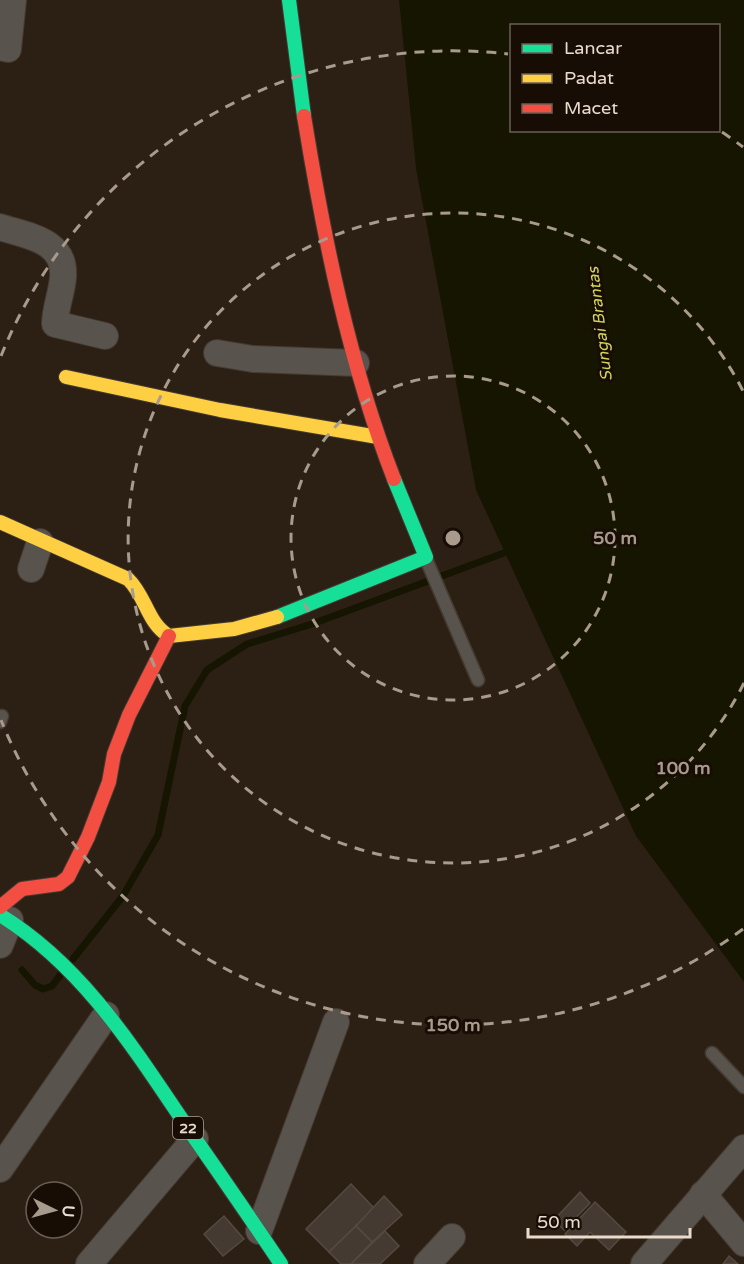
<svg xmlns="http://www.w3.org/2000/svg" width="744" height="1264" font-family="'Varela Round',sans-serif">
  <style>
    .water { fill: #161502; fill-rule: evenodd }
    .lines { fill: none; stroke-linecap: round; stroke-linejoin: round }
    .stream { stroke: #161502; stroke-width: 7 }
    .building { fill: #453a31; stroke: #554940; stroke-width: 1.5 }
    .lane-casing { stroke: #453a30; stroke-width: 15 }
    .street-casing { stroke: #453a30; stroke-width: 28 }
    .fast-casing { stroke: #453a30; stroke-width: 16 }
    .slow-casing { stroke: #453a30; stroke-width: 16 }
    .jam-casing { stroke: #453a30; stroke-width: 16 }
    .lane { stroke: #58534d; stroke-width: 12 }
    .street { stroke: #58534d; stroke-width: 26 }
    .fast { stroke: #16e098; stroke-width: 14 }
    .slow { stroke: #ffcf43; stroke-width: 14 }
    .jam { stroke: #f24e42; stroke-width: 14 }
    .ring { fill: none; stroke: #a89a8c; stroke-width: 3; stroke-dasharray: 10 8 }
    .labels { text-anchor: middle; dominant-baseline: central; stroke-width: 6; stroke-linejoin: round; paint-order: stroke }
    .shield { fill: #170d05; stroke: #ab9d91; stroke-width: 1.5 }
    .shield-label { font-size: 14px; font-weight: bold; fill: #eadbcd }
    .water-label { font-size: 16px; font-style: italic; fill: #d2d657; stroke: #170d05 }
    .centre { fill: #a89a8c; stroke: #170d05; stroke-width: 3 }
    .ring-label { font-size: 18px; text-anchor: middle; font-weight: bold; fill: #a89a8c; stroke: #170d05; stroke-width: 6; stroke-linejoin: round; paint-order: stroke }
  </style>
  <rect width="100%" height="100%" fill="#2c2014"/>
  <!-- water -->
  <path class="water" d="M399 0H744V982L636 836 476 490 416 168ZM512 26H718V130H512Z"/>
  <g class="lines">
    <!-- stream -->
    <g class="stream">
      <path d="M73 959 123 896 158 835 185 706 207 670 247 644 312 624 512 550"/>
      <path d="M22 970 35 985 43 989 52 986 62 973"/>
    </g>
  </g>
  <!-- building -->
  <g class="building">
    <path d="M351 1184 374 1208 329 1252 306 1229Z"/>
    <path d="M580 1192 590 1203 564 1230 554 1220Z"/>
    <path d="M384 1196 402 1215 372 1242 356 1226Z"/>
    <path d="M595 1202 626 1232 609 1250 590 1232 577 1246 565 1234Z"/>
    <path d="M224 1216 244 1239 223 1256 204 1234Z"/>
    <path d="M356 1226 372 1242 351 1264H341L329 1252Z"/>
    <path d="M385 1231 399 1246 380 1264H351Z"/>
    <path d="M729 1256 738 1264H723Z"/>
  </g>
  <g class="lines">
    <!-- lane casing -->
    <g class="lane-casing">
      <g id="lane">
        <path d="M426 559 478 680"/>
        <path d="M0 722 2 716"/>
        <path d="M712 1053 744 1087"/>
      </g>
    </g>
    <!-- street casing -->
    <g class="street-casing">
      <g id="street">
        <path d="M0 47 8 49 13 0"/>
        <path d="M0 227C27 236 66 240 63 277 62 293 55 308 55 324L105 336"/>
        <path d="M217 353 253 359 356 363"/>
        <path d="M31 569 40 542"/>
        <path d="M0 945 10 920"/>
        <path d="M0 1169 106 1015"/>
        <path d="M703 1194 744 1243"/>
        <path d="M259 1231 336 1022"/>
        <path d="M89 1264 195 1139"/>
        <path d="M427 1264 452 1237"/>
        <path d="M644 1264 744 1148"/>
      </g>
    </g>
    <!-- fast casing -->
    <g class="fast-casing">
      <g id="fast">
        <path d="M289 0 304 116"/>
        <path d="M277 617 426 557 394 479"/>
        <path d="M0 915C81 965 131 1044 183 1121 216 1169 249 1216 281 1264"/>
      </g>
    </g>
    <!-- slow casing -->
    <g class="slow-casing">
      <g id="slow">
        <path d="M66 377 220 410 378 437"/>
        <path d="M0 522 128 579C146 596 147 623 169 636L234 629 277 617"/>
      </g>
    </g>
    <!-- jam casing -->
    <g class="jam-casing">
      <g id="jam">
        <path d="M304 116C324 239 349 363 394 479"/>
        <path d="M0 907 22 889 59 884 68 877 88 837 109 782 114 754 129 715 169 636"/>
      </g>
    </g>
    <!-- lane -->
    <use href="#lane" class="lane"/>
    <!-- street -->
    <use href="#street" class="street"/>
    <!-- fast -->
    <use href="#fast" class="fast"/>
    <!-- slow -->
    <use href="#slow" class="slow"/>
    <!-- jam -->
    <use href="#jam" class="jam"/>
  </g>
  <!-- distance rings -->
  <g class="ring">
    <circle cx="453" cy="538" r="162"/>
    <path d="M744 683A325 325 0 1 1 744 393"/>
    <path d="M743 929A487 487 0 0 1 1 720M1 356A487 487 0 0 1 508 54M722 132A487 487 0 0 1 743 147"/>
  </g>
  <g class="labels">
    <!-- shield labels -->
    <rect class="shield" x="173" y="1117" width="30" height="22" rx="4.5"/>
    <g class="shield-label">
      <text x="188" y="1128">22</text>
    </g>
    <!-- water labels -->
    <g class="water-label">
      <text transform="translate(600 324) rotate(-97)">Sungai Brantas</text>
    </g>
  </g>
  <circle cx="453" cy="538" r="9" class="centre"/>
  <g class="ring-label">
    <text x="615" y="544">50 m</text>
    <text x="683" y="774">100 m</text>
    <text x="453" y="1031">150 m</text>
  </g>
  <!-- legend -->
  <rect x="510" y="24" width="210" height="108" fill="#170d05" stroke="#6b5f55" stroke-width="1.5"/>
  <rect x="522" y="44" width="30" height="9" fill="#16e098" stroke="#6b5f55" stroke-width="1.5"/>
  <text x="564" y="54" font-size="18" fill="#eadbcd">Lancar</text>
  <rect x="522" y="74" width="30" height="9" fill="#ffcf43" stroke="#6b5f55" stroke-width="1.5"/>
  <text x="564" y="84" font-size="18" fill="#eadbcd">Padat</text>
  <rect x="522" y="104" width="30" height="9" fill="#f24e42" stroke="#6b5f55" stroke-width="1.5"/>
  <text x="564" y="114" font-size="18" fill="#eadbcd">Macet</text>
  <!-- north arrow -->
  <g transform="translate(54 1210) rotate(95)"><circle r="28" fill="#170d05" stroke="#6b5f55" stroke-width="1.5"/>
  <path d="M0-4.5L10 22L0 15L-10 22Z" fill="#a89a8c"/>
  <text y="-9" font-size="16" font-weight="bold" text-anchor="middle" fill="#eadbcd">U</text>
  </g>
  <!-- scale -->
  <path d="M528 1228v9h162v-9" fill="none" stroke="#eadbcd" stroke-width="3"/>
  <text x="537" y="1228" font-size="18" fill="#eadbcd" stroke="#170d05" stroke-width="4.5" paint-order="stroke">50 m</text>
</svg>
